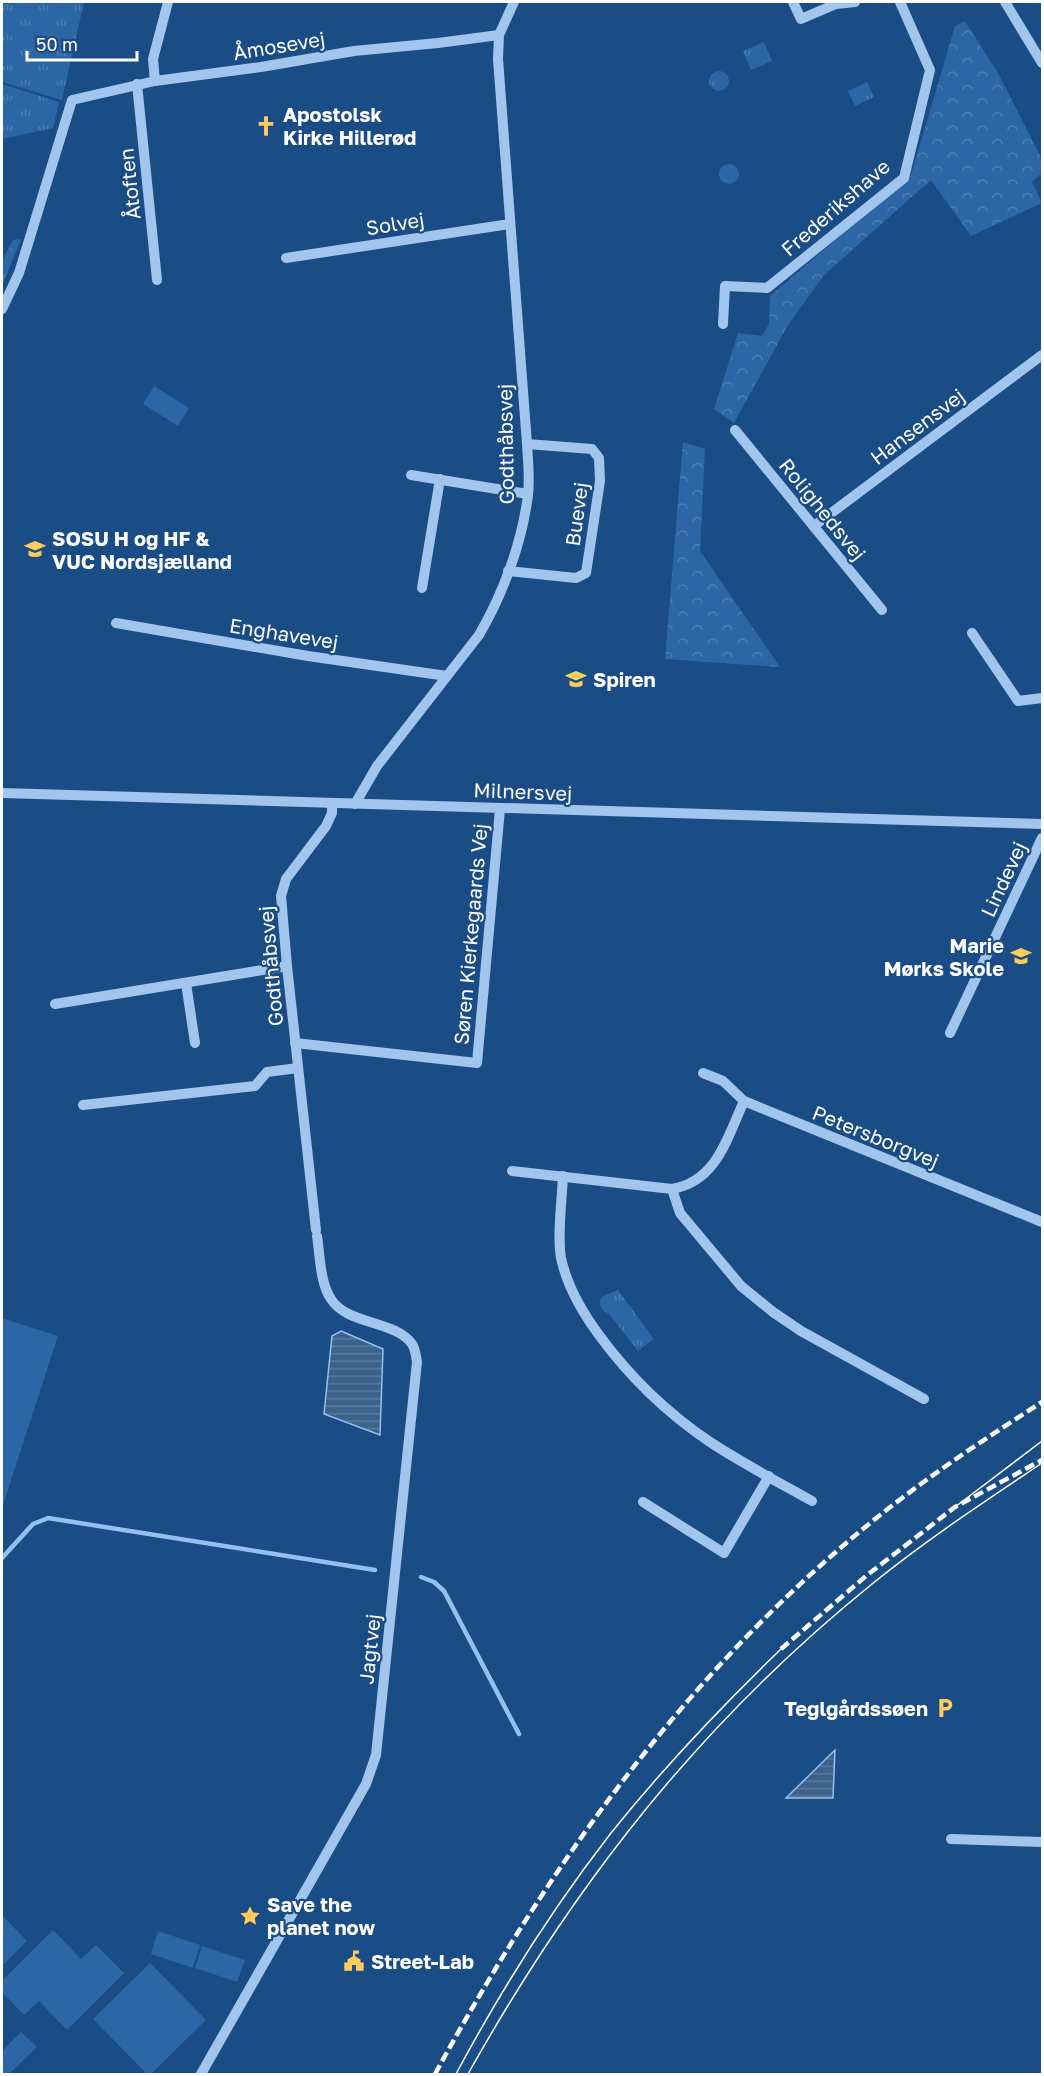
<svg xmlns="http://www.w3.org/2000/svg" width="1044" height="2076" font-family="'Golos Text',sans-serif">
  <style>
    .grass { fill: #2d66a4 }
    .forest { fill: url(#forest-crowns) }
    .park { fill: url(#park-tufts) }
    .water { fill: url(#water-rules); stroke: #94c0ee; stroke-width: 1.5 }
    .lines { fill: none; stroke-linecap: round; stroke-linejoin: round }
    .stream { stroke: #94c0ee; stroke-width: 4.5 }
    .minor { stroke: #a1c5ec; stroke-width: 10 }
    .tram { stroke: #fff; stroke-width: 1.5 }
    .rail { stroke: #fff; stroke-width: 4.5; stroke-dasharray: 10 4.5; stroke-linecap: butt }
    .labels { text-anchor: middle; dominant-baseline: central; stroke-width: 4.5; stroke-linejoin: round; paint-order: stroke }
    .street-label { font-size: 20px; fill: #fff; stroke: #1a4c86 }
    .poi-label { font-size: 20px; font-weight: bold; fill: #fff; stroke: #1a4c86; text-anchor: start }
  </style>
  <defs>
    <pattern id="forest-crowns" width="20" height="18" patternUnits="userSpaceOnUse" patternTransform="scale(1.5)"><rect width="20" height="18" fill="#2d66a4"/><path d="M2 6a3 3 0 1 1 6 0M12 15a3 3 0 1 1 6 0" fill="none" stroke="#4c7db2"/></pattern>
    <pattern id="park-tufts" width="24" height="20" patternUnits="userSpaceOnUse" patternTransform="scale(1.5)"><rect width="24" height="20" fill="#2d66a4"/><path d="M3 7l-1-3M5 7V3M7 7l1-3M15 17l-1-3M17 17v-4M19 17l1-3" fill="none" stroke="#4c7db2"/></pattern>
    <pattern id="water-rules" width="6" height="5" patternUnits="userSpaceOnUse" patternTransform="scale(1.5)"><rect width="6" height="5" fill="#3c628c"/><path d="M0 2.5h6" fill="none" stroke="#597a9d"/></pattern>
  </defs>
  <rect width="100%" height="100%" fill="#1a4c86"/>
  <!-- grass -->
  <g class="grass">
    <path d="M154 386 189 408 178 426 143 404Z"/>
    <path d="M2 1318 58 1336 2 1508Z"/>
    <path d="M2 1915 27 1941 2 1966Z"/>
    <path d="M53 1930 81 1959 96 1945 124 1973 67 2030 39 2001 24 2015 2 1992V1981Z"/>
    <path d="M158 1931 200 1945 193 1968 151 1954Z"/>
    <path d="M202 1946 245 1960 237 1982 195 1968Z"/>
    <path d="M150 1963 206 2020 151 2074H147L93 2019Z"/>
    <path d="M21 2032 37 2047 9 2074H2V2051Z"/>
  </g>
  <!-- forest -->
  <g class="forest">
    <path d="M965 21 998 73 1042 159V173L1032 182 1042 203 971 236 931 180 824 275 788 325 734 423 714 409 738 333 762 336 769 324 770 296 911 175 955 26Z"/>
    <path d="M21 239 2 286V261L13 240Z"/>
    <path d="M683 442 705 449 700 551 780 667 665 659Z"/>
  </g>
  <!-- park -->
  <g class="park">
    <path d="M2 2H84L62 100 2 82Z"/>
    <path d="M764 42 772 61 751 70 743 51Z"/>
    <circle cx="719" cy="81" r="10"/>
    <path d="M867 82 874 97 855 106 848 91Z"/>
    <path d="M2 84 59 102 53 128 2 139Z"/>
    <circle cx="729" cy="174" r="10"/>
    <path d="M618 1290 654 1339 638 1351 609 1314C602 1310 598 1306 601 1297Z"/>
  </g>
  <!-- water -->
  <g class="water">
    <path d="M341 1331 383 1349 380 1435 324 1414 332 1336Z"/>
    <path d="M835 1750 833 1798H786Z"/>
  </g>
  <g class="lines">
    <!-- stream -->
    <g class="stream">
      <path d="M2 1558 33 1524 48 1518 375 1570"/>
      <path d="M421 1577 434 1582 444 1591 519 1734"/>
    </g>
    <!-- minor -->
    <g class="minor">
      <path d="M793 2 801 19 836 4 855 2"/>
      <path d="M1005 2 1042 63"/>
      <path d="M155 81 153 59 168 2"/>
      <path d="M137 84 157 280"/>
      <path d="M286 258 510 224"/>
      <path d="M2 309 19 273 72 100 155 81 261 67 354 51 438 43 499 35"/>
      <path d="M723 324 725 286 767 288 904 178 930 70 900 2"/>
      <path d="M735 430 882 610"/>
      <path d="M411 475 528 494"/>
      <path d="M814 526 1042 355"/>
      <path d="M508 571 576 578 586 573 600 481 599 458 592 449 527 444"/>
      <path d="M422 588 440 479"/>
      <path d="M116 623 308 656 447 676"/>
      <path d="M972 633 1018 701 1042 698"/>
      <path d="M2 793 1042 824"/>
      <path d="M355 804 377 766 479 635C503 594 522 543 528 495 530 479 528 461 527 444L498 59 499 35 514 2"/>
      <path d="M186 983 195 1043"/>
      <path d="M55 1004 287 966"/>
      <path d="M950 1033 1042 838"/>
      <path d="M295 1043 477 1063 500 809"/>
      <path d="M703 1073 723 1081 744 1101 1042 1222"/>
      <path d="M83 1105 255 1086 267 1072 298 1068"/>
      <path d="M512 1171 672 1189C717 1181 727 1138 744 1101"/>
      <path d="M563 1176C562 1200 557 1235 561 1258 567 1286 582 1312 599 1335 629 1376 667 1413 710 1442 742 1463 778 1482 812 1501"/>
      <path d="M672 1189 680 1213 741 1286 773 1312 801 1331 924 1399"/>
      <path d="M316 1230 287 966 281 896 286 879 326 826 332 813V803"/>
      <path d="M643 1502 724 1553 769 1476"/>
      <path d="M951 1839 1042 1842"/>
      <path d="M201 2074 366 1784 376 1755 417 1362C416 1356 415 1348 412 1344 395 1320 347 1325 331 1299 320 1283 320 1255 317 1236"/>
    </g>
    <!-- tram -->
    <g class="tram">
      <path d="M955 1507 1042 1441"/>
      <path d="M456 2074C501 1990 552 1909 611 1833 663 1768 721 1707 781 1649"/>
      <path d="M468 2074C575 1883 700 1723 872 1584 926 1540 984 1502 1042 1463"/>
    </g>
    <!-- rail -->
    <g class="rail">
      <path d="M781 1649 866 1576 955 1507 1042 1460"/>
      <path d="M435 2074C549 1866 683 1676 869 1524 924 1479 983 1440 1042 1402"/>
    </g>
  </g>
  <!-- icons -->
  <defs>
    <g id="church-bare" transform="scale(1.62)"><path d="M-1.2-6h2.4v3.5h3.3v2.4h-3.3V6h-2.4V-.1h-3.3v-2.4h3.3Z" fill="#fecb5d" stroke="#1a4c86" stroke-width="2.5" paint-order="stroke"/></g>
    <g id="school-bare" transform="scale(1.62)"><path d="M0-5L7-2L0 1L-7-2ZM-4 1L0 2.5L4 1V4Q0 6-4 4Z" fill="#fecb5d" stroke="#1a4c86" stroke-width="2.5" paint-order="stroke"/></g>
    <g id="parking-bare" transform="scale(1.62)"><path d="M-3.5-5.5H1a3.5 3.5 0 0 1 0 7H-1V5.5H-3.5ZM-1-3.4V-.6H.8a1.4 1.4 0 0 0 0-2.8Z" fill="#fecb5d" stroke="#1a4c86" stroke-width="2.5" paint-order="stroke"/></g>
    <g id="sight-bare" transform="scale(1.62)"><path d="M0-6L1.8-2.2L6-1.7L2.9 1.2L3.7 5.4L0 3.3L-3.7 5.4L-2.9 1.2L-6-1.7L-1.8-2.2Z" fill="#fecb5d" stroke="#1a4c86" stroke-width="2.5" paint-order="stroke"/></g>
    <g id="civic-bare" transform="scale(1.62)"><path d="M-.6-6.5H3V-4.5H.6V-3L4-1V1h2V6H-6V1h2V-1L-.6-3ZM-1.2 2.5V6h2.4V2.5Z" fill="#fecb5d" stroke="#1a4c86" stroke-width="2.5" paint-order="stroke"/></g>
  </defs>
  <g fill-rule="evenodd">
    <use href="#church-bare" x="266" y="126"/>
    <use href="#school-bare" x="35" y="549"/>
    <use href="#school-bare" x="576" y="679"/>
    <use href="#school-bare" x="1021" y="956"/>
    <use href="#parking-bare" x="945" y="1708"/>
    <use href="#sight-bare" x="250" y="1916"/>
    <use href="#civic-bare" x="354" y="1961"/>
  </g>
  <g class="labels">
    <!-- street labels -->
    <g class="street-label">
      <text transform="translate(279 45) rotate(-9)">Åmosevej</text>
      <text transform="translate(129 184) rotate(-96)">Åtoften</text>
      <text transform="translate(835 207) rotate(-41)">Frederikshave</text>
      <text transform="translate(395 223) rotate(-9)">Solvej</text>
      <text transform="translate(917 426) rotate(-37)">Hansensvej</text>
      <text transform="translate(505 444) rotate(-91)">Godthåbsvej</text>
      <text transform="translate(823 509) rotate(51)">Rolighedsvej</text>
      <text transform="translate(576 514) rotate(-82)">Buevej</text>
      <text transform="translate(284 633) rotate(9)">Enghavevej</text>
      <text transform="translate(523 791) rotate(2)">Milnersvej</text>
      <text transform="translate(1003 879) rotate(-65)">Lindevej</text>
      <text transform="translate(470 934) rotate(-85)">Søren Kierkegaards Vej</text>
      <text transform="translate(270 966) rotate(-95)">Godthåbsvej</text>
      <text transform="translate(876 1136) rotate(22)">Petersborgvej</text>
      <text transform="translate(369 1649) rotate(-84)">Jagtvej</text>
    </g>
    <!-- poi labels -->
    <g class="poi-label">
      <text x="283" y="114">Apostolsk<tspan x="283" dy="23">Kirke Hillerød</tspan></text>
      <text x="52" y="538">SOSU H og HF &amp;<tspan x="52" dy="23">VUC Nordsjælland</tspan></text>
      <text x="593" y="679">Spiren</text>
      <text x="1004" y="945" text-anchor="end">Marie<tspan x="1004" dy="23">Mørks Skole</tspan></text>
      <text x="928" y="1708" text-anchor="end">Teglgårdssøen</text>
      <text x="267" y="1904">Save the<tspan x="267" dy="23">planet now</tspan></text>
      <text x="371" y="1961">Street-Lab</text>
    </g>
  </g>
  <!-- border -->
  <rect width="1044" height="2076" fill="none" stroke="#ffffff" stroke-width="6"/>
  <!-- scale -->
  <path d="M27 51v9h110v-9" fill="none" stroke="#ffffff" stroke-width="3"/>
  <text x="36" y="51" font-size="18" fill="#ffffff" stroke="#1a4c86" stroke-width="4.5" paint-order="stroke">50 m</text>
</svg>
